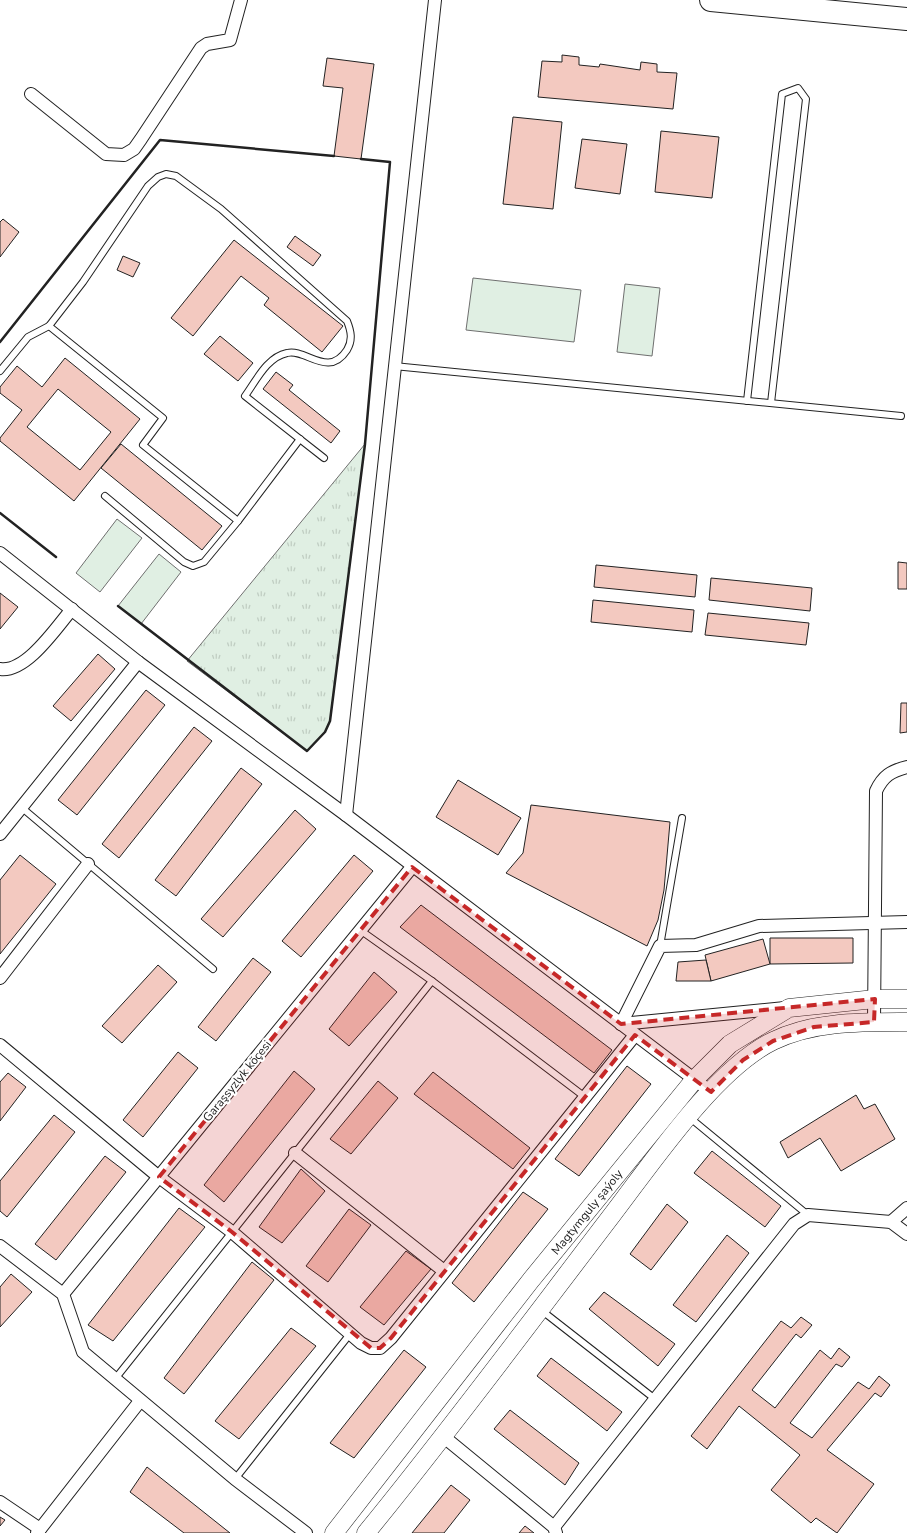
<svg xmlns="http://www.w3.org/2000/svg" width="907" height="1533" font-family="'Nunito Sans',sans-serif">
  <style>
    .grass { fill: url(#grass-tufts); stroke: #6f6f6f }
    .green { fill: #e0efe3; stroke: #6f6f6f }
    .building { fill: #f3c9c0; stroke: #222; fill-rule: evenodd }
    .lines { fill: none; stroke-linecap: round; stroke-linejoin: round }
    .lane-casing { stroke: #222; stroke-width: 8 }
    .street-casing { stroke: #222; stroke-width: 14 }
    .secondary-casing { stroke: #222; stroke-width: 19 }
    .highway-casing { stroke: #222; stroke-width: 24 }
    .lane { stroke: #fff; stroke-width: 6 }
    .street { stroke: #fff; stroke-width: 12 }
    .secondary { stroke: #fff; stroke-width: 18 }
    .highway { stroke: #fff; stroke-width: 22 }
    .wall { stroke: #222; stroke-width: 2.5 }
    .marked { fill: #c62828; fill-opacity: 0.2; stroke: #c62828; stroke-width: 4; stroke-dasharray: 10 6; stroke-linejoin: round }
    .labels { text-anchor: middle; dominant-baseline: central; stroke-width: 4; stroke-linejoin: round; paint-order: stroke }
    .street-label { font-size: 12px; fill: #222; stroke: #fff }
  </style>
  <defs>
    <pattern id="grass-tufts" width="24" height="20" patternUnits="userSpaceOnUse" patternTransform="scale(1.25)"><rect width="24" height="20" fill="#e0efe3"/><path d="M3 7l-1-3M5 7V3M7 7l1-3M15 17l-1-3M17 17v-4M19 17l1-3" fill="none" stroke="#c0cdc2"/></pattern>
  </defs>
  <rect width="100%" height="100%" fill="#fff"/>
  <!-- grass -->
  <path class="grass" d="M365 444 330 721 325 732 307 751 187 661Z"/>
  <!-- green -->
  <g class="green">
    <path d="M473 278 581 290 574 342 466 330Z"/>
    <path d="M625 284 660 288 652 356 617 352Z"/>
    <path d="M117 519 142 538 100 592 76 573Z"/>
    <path d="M159 554 181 572 141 624 118 606Z"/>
  </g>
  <!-- building -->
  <g class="building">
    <path d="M562 55 579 57V65L599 67 600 64 640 70 641 62 657 64V72L677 73 673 109 538 97 542 61 562 62Z"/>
    <path d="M327 58 374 64 361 159 334 156 343 88 323 86Z"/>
    <path d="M513 117 562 122 553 209 503 204Z"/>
    <path d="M661 131 719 137 712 198 655 192Z"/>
    <path d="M582 139 627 144 620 194 575 188Z"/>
    <path d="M3 219 19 232 0 257V222Z"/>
    <path d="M295 236 321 255 313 266 287 247Z"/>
    <path d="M234 240 343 326 322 352 264 305 269 298 241 276 193 336 171 318Z"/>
    <path d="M123 256 140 263 133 277 117 270Z"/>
    <path d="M220 336 253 363 238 381 204 354Z"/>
    <path d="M65 358 140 419 74 501 0 441V438L22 410 0 393V387L17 366 42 387ZM58 389 111 432 80 470 27 427Z"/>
    <path d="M276 372 293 385 289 390 340 431 331 443 263 389Z"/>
    <path d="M121 444 222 526 202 550 101 468Z"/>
    <path d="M898 562 907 563V589H898Z"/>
    <path d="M596 565 697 575 695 597 594 587Z"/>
    <path d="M711 578 812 588 810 611 709 600Z"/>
    <path d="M0 593 18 607 0 629Z"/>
    <path d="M593 600 694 610 692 632 591 622Z"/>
    <path d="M708 613 809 623 806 645 705 635Z"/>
    <path d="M98 654 115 669 71 721 53 706Z"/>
    <path d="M146 690 165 705 77 815 58 800Z"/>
    <path d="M901 703H907V732L900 733Z"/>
    <path d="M194 727 212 741 119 858 102 844Z"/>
    <path d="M241 768 262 784 176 896 155 880Z"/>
    <path d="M458 780 521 818 498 855 436 817Z"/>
    <path d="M531 805 670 822 664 890 658 920 647 946 506 873 523 853Z"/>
    <path d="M295 810 316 829 223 937 201 919Z"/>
    <path d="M20 855 56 884 0 954V880Z"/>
    <path d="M354 855 373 871 301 957 282 941Z"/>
    <path d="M421 905 612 1050 594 1073 400 927Z"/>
    <path d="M770 938H853V963L770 964Z"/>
    <path d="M763 939 770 964 711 981 705 955Z"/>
    <path d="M253 958 271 972 216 1041 198 1027Z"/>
    <path d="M706 960 711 981H676L678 962Z"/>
    <path d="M158 965 177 982 122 1043 102 1026Z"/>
    <path d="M374 972 397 992 349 1046 329 1029Z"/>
    <path d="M178 1052 198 1068 143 1137 123 1120Z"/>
    <path d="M627 1066 651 1084 579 1176 555 1159Z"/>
    <path d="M294 1071 315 1089 224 1202 204 1185Z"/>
    <path d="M433 1072 530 1148 513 1169 414 1094Z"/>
    <path d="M8 1073 26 1087 0 1121V1082Z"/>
    <path d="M378 1081 398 1098 351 1154 330 1139Z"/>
    <path d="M856 1095 864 1109 875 1104 895 1139 841 1171 820 1138 788 1158 780 1142Z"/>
    <path d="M54 1115 75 1132 7 1217 0 1211V1181Z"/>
    <path d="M712 1151 781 1206 765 1227 694 1173Z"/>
    <path d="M105 1156 126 1172 56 1260 35 1244Z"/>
    <path d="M301 1169 325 1191 282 1243 259 1227Z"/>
    <path d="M523 1192 548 1209 474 1302 452 1283Z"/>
    <path d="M667 1204 688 1222 651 1270 630 1254Z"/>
    <path d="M179 1208 205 1227 113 1341 88 1325Z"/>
    <path d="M349 1209 371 1225 328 1282 306 1266Z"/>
    <path d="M727 1235 749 1253 696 1322 673 1305Z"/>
    <path d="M406 1251 431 1269 384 1325 360 1307Z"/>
    <path d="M252 1262 274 1280 184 1394 164 1378Z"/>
    <path d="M11 1274 32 1292 0 1327V1287Z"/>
    <path d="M604 1292 675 1344 658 1366 589 1309Z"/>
    <path d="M801 1317 812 1325 801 1338 796 1334 752 1390 775 1408 820 1350 831 1359 839 1348 850 1357 842 1367 836 1364 790 1423 812 1438 858 1382 869 1389 879 1376 890 1385 881 1397 875 1393 827 1450 874 1484 837 1533 816 1518 811 1523 771 1490 800 1455 739 1406 707 1449 691 1436 781 1321 791 1328Z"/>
    <path d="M291 1328 316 1346 239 1439 215 1421Z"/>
    <path d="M404 1350 426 1367 354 1458 330 1443Z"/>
    <path d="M551 1358 622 1412 607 1431 537 1376Z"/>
    <path d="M510 1410 579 1463 565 1485 494 1429Z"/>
    <path d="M147 1467 230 1533H184L130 1492Z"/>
    <path d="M451 1485 470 1500 444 1533H412Z"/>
    <path d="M0 1517 5 1520 0 1526Z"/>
    <path d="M525 1526 534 1533H519Z"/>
  </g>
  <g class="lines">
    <!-- lane casing -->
    <g class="lane-casing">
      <g id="lane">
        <path d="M49 326 163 418 143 445 238 521 300 439"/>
        <path d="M394 366 901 416"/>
        <path d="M0 371 28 337 49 326 83 282 148 186 158 177 166 174 176 176 221 209 347 321C351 331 353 340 347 350 328 379 306 348 287 353 267 357 256 381 245 396L324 458"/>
        <path d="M747 401 782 94 798 88 806 99 771 403"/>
        <path d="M105 496 184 562 193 566 204 562 238 521"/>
        <path d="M21 807 213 969"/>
        <path d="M360 930 432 981 585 1097"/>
        <path d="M660 946 682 818"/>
        <path d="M689 1117 808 1215"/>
        <path d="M541 1310 655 1399"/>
        <path d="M115 1379 432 981"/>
        <path d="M235 1479 350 1334"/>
      </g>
    </g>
    <!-- street casing -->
    <g class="street-casing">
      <g id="street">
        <path d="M31 94 106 154 124 155 134 149 141 139 201 48 207 44 230 40 241 0"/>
        <path d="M0 553 138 662 346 815 711 1092"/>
        <path d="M0 669C26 673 56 628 72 609"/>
        <path d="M346 815 435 0"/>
        <path d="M0 834 138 662"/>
        <path d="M0 978 88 864"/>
        <path d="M874 1022 876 791C883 776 891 771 907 767"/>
        <path d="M621 1024 660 946 696 945 759 926 907 922"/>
        <path d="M621 1024 785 1008"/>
        <path d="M0 1045 159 1177 232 1232 361 1343 371 1348H380L391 1338 635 1035"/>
        <path d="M295 1153 444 1271"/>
        <path d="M891 1222 907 1208"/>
        <path d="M0 1246 63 1294 83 1352 235 1479 306 1533"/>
        <path d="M63 1294 412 867"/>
        <path d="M444 1437 554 1527 556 1533"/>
        <path d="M0 1502 40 1529"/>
        <path d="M554 1527 794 1224 808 1215 891 1222 907 1234"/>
        <path d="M37 1533 140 1401"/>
      </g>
    </g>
    <!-- secondary casing -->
    <g class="secondary-casing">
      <g id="secondary">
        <path d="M334 1533 531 1280 695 1079 730 1044 789 1008 875 999H907"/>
        <path d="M366 1533C451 1429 531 1321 612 1215 652 1163 715 1069 773 1041 814 1021 862 1022 907 1022"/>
      </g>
    </g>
    <!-- highway casing -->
    <g class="highway-casing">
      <path id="highway" d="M711 0 907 19"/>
    </g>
    <!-- lane -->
    <use href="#lane" class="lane"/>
    <!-- street -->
    <use href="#street" class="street"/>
    <!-- secondary -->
    <use href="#secondary" class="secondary"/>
    <!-- highway -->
    <use href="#highway" class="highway"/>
    <!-- wall -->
    <g class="wall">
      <path d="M0 342 160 140 334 156"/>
      <path d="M0 513 56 557"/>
      <path d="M118 606 307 751 325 732 330 721 365 444 390 162 361 159"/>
    </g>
  </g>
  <!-- marked area -->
  <path class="marked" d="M412 867 621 1024 875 999 874 1022 814 1027 773 1041 743 1060 711 1092 635 1035 391 1338 380 1348H371L232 1232 159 1177Z"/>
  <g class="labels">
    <!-- street labels -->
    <g class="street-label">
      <text transform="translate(237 1081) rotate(-51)">Garaşsyzlyk köçesi</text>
      <text transform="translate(587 1212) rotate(-51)">Magtymguly şaýoly</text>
    </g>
  </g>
</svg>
